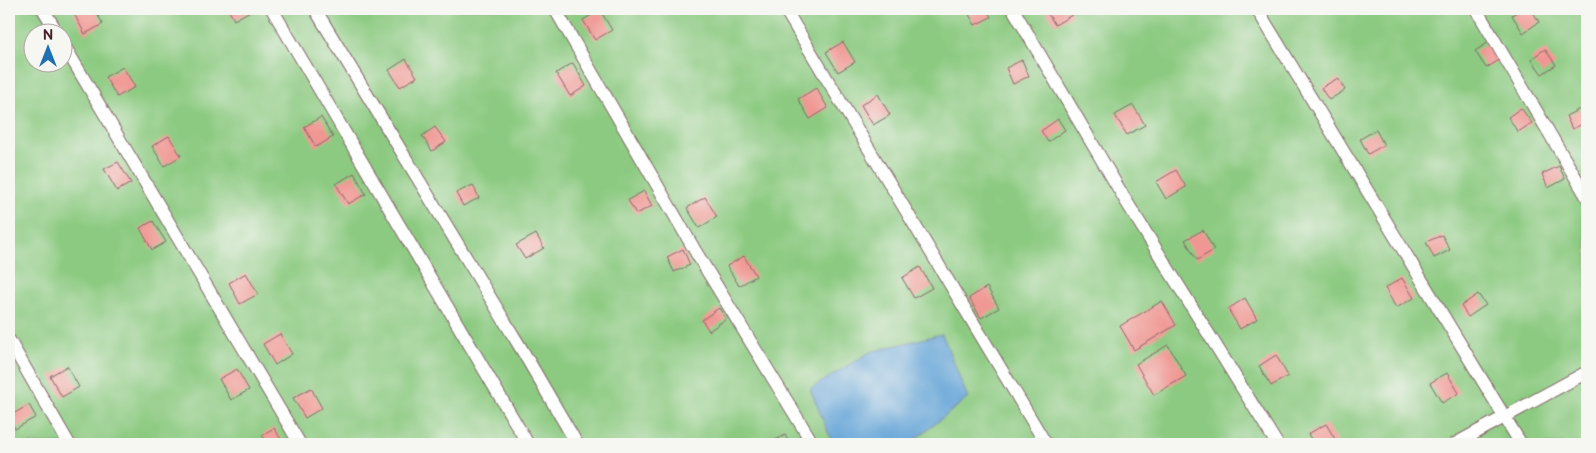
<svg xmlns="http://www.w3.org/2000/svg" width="1596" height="453" font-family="'Balsamiq Sans',sans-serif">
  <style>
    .green { fill: #8cca81; stroke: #6b7456; fill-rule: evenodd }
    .water { fill: #65a4d8; stroke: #586282 }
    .building { fill: #f09793 }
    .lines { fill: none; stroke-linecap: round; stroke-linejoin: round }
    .service-casing { stroke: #846668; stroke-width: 14 }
    .service { stroke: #fff; stroke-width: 12 }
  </style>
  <rect width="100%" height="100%" fill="#f6f6f2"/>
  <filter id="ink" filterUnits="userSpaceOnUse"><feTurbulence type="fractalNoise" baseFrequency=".02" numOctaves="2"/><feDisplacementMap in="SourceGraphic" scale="10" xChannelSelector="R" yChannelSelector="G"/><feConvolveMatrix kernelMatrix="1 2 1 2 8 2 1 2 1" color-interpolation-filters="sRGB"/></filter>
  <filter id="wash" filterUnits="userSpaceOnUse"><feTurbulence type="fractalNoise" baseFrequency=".0096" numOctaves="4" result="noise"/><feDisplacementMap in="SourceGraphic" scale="20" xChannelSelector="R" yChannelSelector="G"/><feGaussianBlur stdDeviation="1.12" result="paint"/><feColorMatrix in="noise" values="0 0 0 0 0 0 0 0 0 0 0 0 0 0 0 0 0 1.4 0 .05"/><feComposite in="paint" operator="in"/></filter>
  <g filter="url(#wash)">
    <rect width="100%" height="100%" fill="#f1ebd8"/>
    <!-- green -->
    <path class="green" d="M9 9H1587V444H9ZM32 32H62V62H32Z"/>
    <!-- water -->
    <path class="water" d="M942 334 968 398 909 444H833L810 389 870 352Z"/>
    <g id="blocks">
      <!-- building -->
      <g class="building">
        <path d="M83 9H94L103 24 85 34 74 14Z"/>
        <path d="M228 9H251L252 10 234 20Z"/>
        <path d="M971 9H986L991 17 975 25 967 11Z"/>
        <path d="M1045 9H1069L1072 15 1055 25Z"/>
        <path d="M1522 9H1531L1539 22 1523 33 1512 15Z"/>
        <path d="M600 10 612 30 595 40 583 20Z"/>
        <path d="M32 38V57L24 43Z"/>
        <path d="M1492 40 1503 58 1486 68 1475 51Z"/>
        <path d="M843 42 855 62 838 72 826 52Z"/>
        <path d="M1545 49 1556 65 1542 74 1531 59Z"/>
        <path d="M406 59 417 77 400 87 389 70Z"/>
        <path d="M1022 60 1029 76 1013 84 1006 68Z"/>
        <path d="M573 63 586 86 570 96 556 73Z"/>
        <path d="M123 67 135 87 117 97 105 77Z"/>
        <path d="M1338 78 1345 90 1329 100 1321 88Z"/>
        <path d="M816 88 828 108 810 119 798 99Z"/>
        <path d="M878 94 890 115 873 125 861 105Z"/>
        <path d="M1133 105 1145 125 1127 135 1115 115Z"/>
        <path d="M1521 108 1532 123 1518 132 1508 117Z"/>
        <path d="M1582 108 1587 118V122L1572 129 1566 116Z"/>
        <path d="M321 117 333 137 316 147 304 127Z"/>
        <path d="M1058 119 1065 130 1048 142 1041 131Z"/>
        <path d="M435 127 446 142 432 151 422 136Z"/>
        <path d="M1376 130 1384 145 1368 154 1360 139Z"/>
        <path d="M169 136 181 156 164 166 152 146Z"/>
        <path d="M118 162 131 183 117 191 104 169Z"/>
        <path d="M1559 166 1565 179 1548 188 1542 174Z"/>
        <path d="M1176 170 1186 187 1166 199 1156 182Z"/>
        <path d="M354 173 366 194 348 204 336 184Z"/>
        <path d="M473 185 479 198 463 206 456 193Z"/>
        <path d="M644 191 652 206 636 214 628 200Z"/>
        <path d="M705 197 717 217 699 228 687 208Z"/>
        <path d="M153 221 166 242 152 250 140 228Z"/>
        <path d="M1203 230 1214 250 1197 260 1185 240Z"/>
        <path d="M536 234 544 248 525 259 516 245Z"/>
        <path d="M1442 235 1450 250 1434 258 1426 242Z"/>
        <path d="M683 249 690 265 674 272 667 257Z"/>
        <path d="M744 256 756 276 739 286 727 266Z"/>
        <path d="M920 267 932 288 914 298 902 278Z"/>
        <path d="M246 273 258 294 240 304 229 283Z"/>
        <path d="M1402 278 1414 298 1396 308 1385 288Z"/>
        <path d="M987 287 999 308 981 318 969 298Z"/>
        <path d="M1478 294 1486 305 1468 317 1461 306Z"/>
        <path d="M1245 298 1257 319 1240 329 1228 309Z"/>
        <path d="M1162 301 1176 325 1134 350 1120 326Z"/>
        <path d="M719 308 726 319 709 331 702 320Z"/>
        <path d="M280 334 292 354 275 365 263 344Z"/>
        <path d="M1168 345 1186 376 1154 395 1136 364Z"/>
        <path d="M1276 355 1288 376 1271 386 1259 366Z"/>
        <path d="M67 366 79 387 62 397 50 376Z"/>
        <path d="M237 369 249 390 231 400 219 379Z"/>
        <path d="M1447 373 1459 393 1442 403 1430 383Z"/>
        <path d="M311 388 322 408 305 418 293 398Z"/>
        <path d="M29 405 36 417 15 429 9 416Z"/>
        <path d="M1326 424 1338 444H1314L1308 434Z"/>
        <path d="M274 428 284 444H268L262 435Z"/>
        <path d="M785 435 790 444H768Z"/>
      </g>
    </g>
  </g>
  <g filter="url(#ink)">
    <use href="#blocks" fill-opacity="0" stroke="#846668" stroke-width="1"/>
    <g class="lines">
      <!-- service casing -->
      <g class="service-casing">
        <g id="service">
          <path d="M43 9 57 32"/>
          <path d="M272 9 528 444"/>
          <path d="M315 9 522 350 577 444"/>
          <path d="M555 9 697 254 813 444"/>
          <path d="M785 9 1046 444"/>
          <path d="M1013 9 1126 201 1277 444"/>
          <path d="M1257 9 1521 444"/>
          <path d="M1476 9 1587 197"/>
          <path d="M62 42 300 444"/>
          <path d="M9 340 69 444"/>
          <path d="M1455 444 1587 372"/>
        </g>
      </g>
      <!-- service -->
      <use href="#service" class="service"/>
    </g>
  </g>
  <!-- margin -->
  <rect width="1596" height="453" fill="none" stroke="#f6f6f2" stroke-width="30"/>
  <!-- north arrow -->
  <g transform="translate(48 48)"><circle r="24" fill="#f6f6f2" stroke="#b1a0a2"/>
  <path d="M0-4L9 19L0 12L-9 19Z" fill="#1f6fb2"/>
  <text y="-8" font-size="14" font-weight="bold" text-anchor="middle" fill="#4a1f2b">N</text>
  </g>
</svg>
